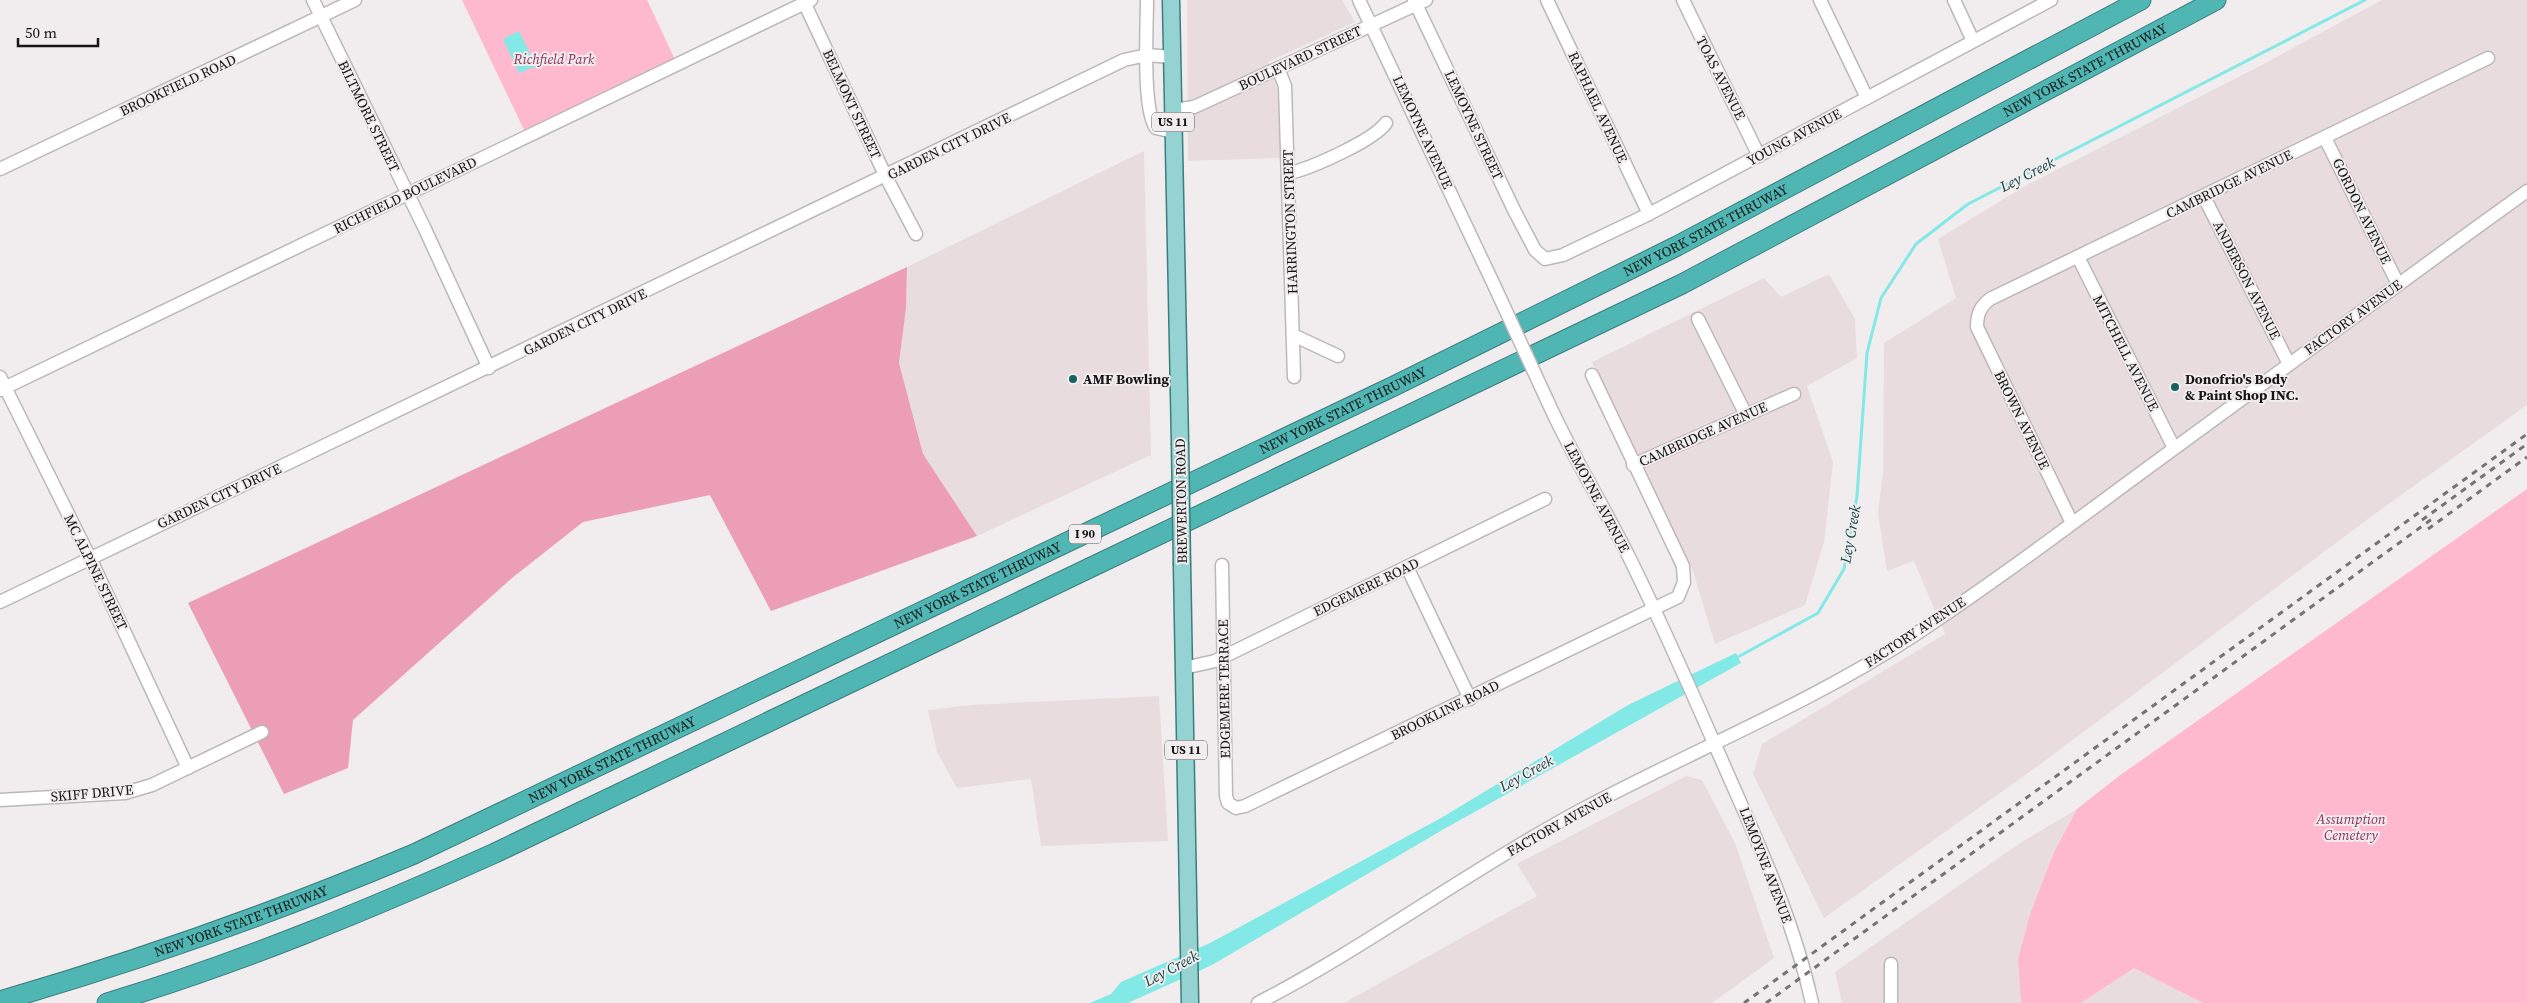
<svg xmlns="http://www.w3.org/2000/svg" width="2527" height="1003" font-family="'Source Serif 4',serif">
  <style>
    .built { fill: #e9dcdf }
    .green { fill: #ffb9ce }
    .forest { fill: #eb9eb6 }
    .water { fill: #82e9e7 }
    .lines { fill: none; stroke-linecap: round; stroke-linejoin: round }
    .stream { stroke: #82e9e7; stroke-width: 3 }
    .minor-casing { stroke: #bcb8b9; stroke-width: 15 }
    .major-casing { stroke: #3b7e7c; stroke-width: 19 }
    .highway-casing { stroke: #3b7e7c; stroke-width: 21 }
    .minor { stroke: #fff; stroke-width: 12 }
    .major { stroke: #95d3d2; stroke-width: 16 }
    .highway { stroke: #4fb6b4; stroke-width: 19 }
    .rail { stroke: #757273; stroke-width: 3; stroke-dasharray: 6 6; stroke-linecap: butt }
    .minor-bridge-casing { stroke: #bcb8b9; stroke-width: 15; stroke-linecap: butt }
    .major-bridge-casing { stroke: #3b7e7c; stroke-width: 19; stroke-linecap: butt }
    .minor-bridge { stroke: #fff; stroke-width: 12 }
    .major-bridge { stroke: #95d3d2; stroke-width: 16 }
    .poi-dot { fill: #156463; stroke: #f1ecee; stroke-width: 2 }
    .labels { text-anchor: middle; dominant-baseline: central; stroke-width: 4; stroke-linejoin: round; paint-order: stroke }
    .shield { fill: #f1ecee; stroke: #585656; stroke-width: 1 }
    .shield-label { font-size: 12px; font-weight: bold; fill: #161515 }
    .street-label { font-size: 14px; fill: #161515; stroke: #f1ecee }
    .park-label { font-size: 14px; font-style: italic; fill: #8b3154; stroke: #f1ecee }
    .poi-label { font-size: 14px; font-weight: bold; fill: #161515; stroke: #f1ecee; text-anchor: start }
    .water-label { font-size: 15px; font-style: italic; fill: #144444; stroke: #f1ecee }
  </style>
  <rect width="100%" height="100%" fill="#f1ecee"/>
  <!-- built -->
  <g class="built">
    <path d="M1187 0H1342L1355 22 1268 62 1280 98V158L1188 161Z"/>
    <path d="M2382 0H2527V405L2376 513 2038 766 1824 918 1753 774 1762 744 1945 634 1914 561 1887 571 1878 513 1883 472 1884 343 1956 298 1938 239 2025 186 2256 68Z"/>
    <path d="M1144 151 1151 455 977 536 923 454 899 363 906 308 907 267Z"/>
    <path d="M1829 274 1855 319 1857 358 1807 386 1833 462 1824 542 1805 605 1715 644 1692 568 1592 362 1764 278 1781 297Z"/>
    <path d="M1159 696 1168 841 1041 846 1031 779 957 788 937 752 928 710 970 705Z"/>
    <path d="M1686 776 1702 780 1735 843 1774 958 1712 1003H1344L1537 896 1517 864Z"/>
    <path d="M2077 809 2054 852 2030 914 2018 959 2021 1003H1842L1835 972 2020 843Z"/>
    <path d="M2134 968 2203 1003H2081Z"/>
  </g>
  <!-- green -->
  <g class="green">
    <path d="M462 0H647L677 64 527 136Z"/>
    <path d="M2527 489V1003H2203L2134 968 2081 1003H2021L2018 959 2030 914 2054 852 2077 809 2119 776Z"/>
  </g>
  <!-- forest -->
  <path class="forest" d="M907 267 906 308 899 363 923 454 977 536 771 611 710 495 583 522 512 578 353 720 348 768 284 794 188 603Z"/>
  <!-- water -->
  <g class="water">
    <path d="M519 31 536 66 519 73 503 39Z"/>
    <path d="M1736 653 1741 663 1444 829 1212 965 1128 1003H1090L1111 994 1121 982 1210 943 1441 818 1628 705Z"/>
  </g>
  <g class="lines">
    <!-- stream -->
    <path class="stream" d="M1736 658 1818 613 1844 569 1857 496 1867 353 1881 298 1916 244 1968 204 2365 0"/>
    <!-- minor casing -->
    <g class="minor-casing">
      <g id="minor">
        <path d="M313 0 424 227 489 368"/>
        <path d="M803 0 886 177 916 234"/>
        <path d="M1147 0C1147 26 1142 110 1156 128L1173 132"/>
        <path d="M1359 0 1494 285"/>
        <path d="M1414 0 1514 210 1535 250 1545 259 1563 255 1649 214 2051 0"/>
        <path d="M1547 0 1649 214"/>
        <path d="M1683 0 1759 156"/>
        <path d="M1820 0 1867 98"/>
        <path d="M1954 0 1973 41"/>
        <path d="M1278 68 1285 86 1294 377"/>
        <path d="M1173 110 1194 107 1426 0"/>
        <path d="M2325 138 2398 284"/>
        <path d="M0 169 355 0"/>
        <path d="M1290 173C1311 168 1373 141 1386 123"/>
        <path d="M2204 197 2289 364"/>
        <path d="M2078 257 2174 448"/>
        <path d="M1698 319 1746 415"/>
        <path d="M1293 335 1338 356"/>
        <path d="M0 377 90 558 188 768"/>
        <path d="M0 390 811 0"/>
        <path d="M1547 400C1571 454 1602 503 1628 555 1659 617 1687 681 1715 745 1752 830 1792 912 1812 1003"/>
        <path d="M1633 465 1794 394"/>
        <path d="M2072 523 1977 327C1977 314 1980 307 1990 299L2488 58"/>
        <path d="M1222 565 1226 796 1228 803 1236 808 1245 806 1678 597 1684 582 1683 566 1592 375"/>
        <path d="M1407 567 1470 699"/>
        <path d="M0 602 1124 60 1147 55 1172 57"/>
        <path d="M1184 668 1215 661 1545 499"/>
        <path d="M0 800 125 793 152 785 262 732"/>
        <path d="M1258 1003C1366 947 1464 874 1570 816 1683 754 1805 707 1913 636 1995 582 2074 522 2153 464 2278 372 2402 281 2527 191"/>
        <path d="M1891 1003V964"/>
      </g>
    </g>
    <!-- major casing -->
    <g class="major-casing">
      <g id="major">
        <path d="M1171 0 1180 443"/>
        <path d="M1182 565 1190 1003"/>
      </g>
    </g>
    <!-- highway casing -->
    <g class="highway-casing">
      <g id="highway">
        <path id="s1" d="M0 1001C141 960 279 911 414 854L1394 386 1677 246 2141 0"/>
        <path id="s2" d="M107 1003C240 963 368 910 495 853L1682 284 2216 0"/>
      </g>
    </g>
    <!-- minor -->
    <use href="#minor" class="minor"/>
    <!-- major -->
    <use href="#major" class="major"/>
    <!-- highway -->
    <use href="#highway" class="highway"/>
    <!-- rail -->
    <g class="rail">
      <path d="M2422 520 2527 444"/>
      <path d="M2428 529 2527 457"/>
      <path d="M1744 1003 2527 434"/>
      <path d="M1766 1003 2432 519"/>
    </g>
    <!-- minor-bridge casing -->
    <g class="minor-bridge-casing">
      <path id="minor-bridge" d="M1494 285 1547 400"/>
    </g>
    <!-- major-bridge casing -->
    <g class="major-bridge-casing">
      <path id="major-bridge" d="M1180 443 1182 565"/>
    </g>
    <!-- minor-bridge -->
    <use href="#minor-bridge" class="minor-bridge"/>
    <!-- major-bridge -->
    <use href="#major-bridge" class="major-bridge"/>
  </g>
  <!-- markers -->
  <g class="poi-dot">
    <circle cx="1073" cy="379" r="5"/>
    <circle cx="2175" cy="387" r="5"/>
  </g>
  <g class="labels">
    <!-- shield labels -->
    <g class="shield">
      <rect x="1152" y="112.5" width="42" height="19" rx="4"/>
      <rect x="1069" y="524.5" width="32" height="19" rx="4"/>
      <rect x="1165" y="740.5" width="42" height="19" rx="4"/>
    </g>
    <g class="shield-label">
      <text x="1173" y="122">US 11</text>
      <text x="1085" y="534">I 90</text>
      <text x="1186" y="750">US 11</text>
    </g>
    <!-- street labels -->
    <g class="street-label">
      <text transform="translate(1300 58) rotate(-25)">BOULEVARD STREET</text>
      <text stroke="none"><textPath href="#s2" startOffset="2189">NEW YORK STATE THRUWAY</textPath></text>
      <text transform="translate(1721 78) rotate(63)">TOAS AVENUE</text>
      <text transform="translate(178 85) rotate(-25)">BROOKFIELD ROAD</text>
      <text transform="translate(852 104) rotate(65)">BELMONT STREET</text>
      <text transform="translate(1598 107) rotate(65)">RAPHAEL AVENUE</text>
      <text transform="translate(369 116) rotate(64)">BILTMORE STREET</text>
      <text transform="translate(1474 125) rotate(65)">LEMOYNE STREET</text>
      <text transform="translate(1423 132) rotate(65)">LEMOYNE AVENUE</text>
      <text transform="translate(1794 137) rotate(-28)">YOUNG AVENUE</text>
      <text transform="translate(949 146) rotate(-26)">GARDEN CITY DRIVE</text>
      <text transform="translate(2229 184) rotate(-26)">CAMBRIDGE AVENUE</text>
      <text transform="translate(405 195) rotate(-26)">RICHFIELD BOULEVARD</text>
      <text transform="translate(2362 211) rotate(64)">GORDON AVENUE</text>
      <text transform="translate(1290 222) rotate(-92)">HARRINGTON STREET</text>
      <text stroke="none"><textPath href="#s1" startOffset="1874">NEW YORK STATE THRUWAY</textPath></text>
      <text transform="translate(2247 280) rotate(63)">ANDERSON AVENUE</text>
      <text transform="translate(2353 317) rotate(-36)">FACTORY AVENUE</text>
      <text transform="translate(585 322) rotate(-26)">GARDEN CITY DRIVE</text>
      <text transform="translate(2126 353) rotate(63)">MITCHELL AVENUE</text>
      <text stroke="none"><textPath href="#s1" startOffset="1469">NEW YORK STATE THRUWAY</textPath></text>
      <text transform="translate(2022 420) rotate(64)">BROWN AVENUE</text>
      <text transform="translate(1703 434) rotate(-24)">CAMBRIDGE AVENUE</text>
      <text transform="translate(219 496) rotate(-25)">GARDEN CITY DRIVE</text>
      <text transform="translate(1597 497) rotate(62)">LEMOYNE AVENUE</text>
      <text transform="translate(1181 501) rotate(-91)">BREWERTON ROAD</text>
      <text transform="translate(96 572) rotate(64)">MC ALPINE STREET</text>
      <text stroke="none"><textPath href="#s1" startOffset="1064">NEW YORK STATE THRUWAY</textPath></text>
      <text transform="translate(1366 587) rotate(-26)">EDGEMERE ROAD</text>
      <text transform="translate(1915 632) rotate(-33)">FACTORY AVENUE</text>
      <text transform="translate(1224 689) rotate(-91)">EDGEMERE TERRACE</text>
      <text transform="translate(1445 710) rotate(-26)">BROOKLINE ROAD</text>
      <text stroke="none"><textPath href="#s1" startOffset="659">NEW YORK STATE THRUWAY</textPath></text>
      <text transform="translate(92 793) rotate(-5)">SKIFF DRIVE</text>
      <text transform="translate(1559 824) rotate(-29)">FACTORY AVENUE</text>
      <text transform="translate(1766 865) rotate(69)">LEMOYNE AVENUE</text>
      <text stroke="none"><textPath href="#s1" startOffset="254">NEW YORK STATE THRUWAY</textPath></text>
    </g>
    <!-- park labels -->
    <g class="park-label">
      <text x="554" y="59">Richfield Park</text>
      <text x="2351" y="819">Assumption<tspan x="2351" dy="16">Cemetery</tspan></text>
    </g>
    <!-- poi labels -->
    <g class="poi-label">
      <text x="1083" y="379">AMF Bowling</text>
      <text x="2185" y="379">Donofrio's Body<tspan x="2185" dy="16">&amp; Paint Shop INC.</tspan></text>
    </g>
    <!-- water labels -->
    <g class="water-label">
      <text transform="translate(2027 174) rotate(-27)">Ley Creek</text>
      <text transform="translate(1850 534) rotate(-80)">Ley Creek</text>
      <text transform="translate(1526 773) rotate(-29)">Ley Creek</text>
      <text transform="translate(1171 968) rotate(-28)">Ley Creek</text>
    </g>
  </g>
  <!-- scale -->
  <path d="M18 38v8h80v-8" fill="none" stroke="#161515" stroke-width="2.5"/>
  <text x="25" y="38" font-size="15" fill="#161515" stroke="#f1ecee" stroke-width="4" paint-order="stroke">50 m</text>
</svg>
